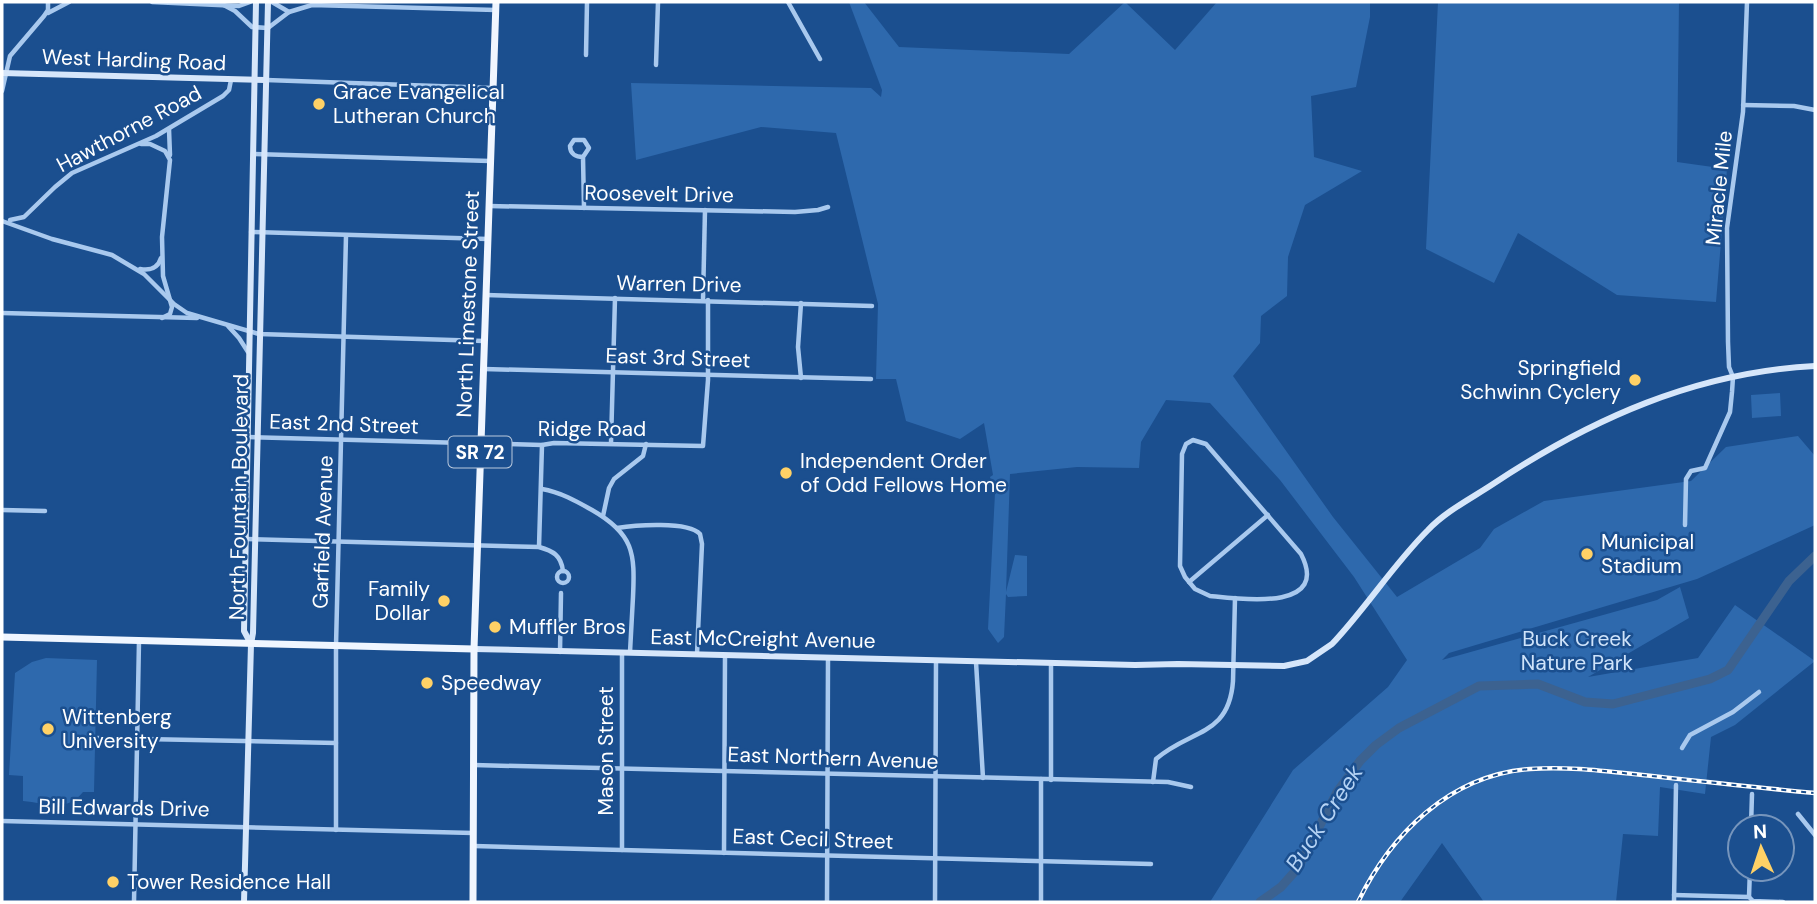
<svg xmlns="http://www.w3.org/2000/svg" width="1817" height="904" font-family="'DM Sans',sans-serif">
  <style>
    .green { fill: #2e69ad }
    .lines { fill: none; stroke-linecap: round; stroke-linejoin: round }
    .river { stroke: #3c6290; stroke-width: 9 }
    .street { stroke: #a9c9ee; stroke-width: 4.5 }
    .secondary { stroke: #d6e6fa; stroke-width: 6 }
    .primary { stroke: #f0f6ff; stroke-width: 7 }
    .rail-casing { stroke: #fff; stroke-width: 4.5 }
    .rail { stroke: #1b4f8f; stroke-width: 2; stroke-dasharray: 5; stroke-linecap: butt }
    .poi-dot { fill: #ffd166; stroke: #1b4f8f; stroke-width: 2.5 }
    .labels { text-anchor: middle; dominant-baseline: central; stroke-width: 5; stroke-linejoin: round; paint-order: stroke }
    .shield { fill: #1b4f8f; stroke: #bbcadd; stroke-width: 2 }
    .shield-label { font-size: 19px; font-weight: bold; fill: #fff }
    .street-label { font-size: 21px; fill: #fff; stroke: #1b4f8f }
    .poi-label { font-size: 21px; fill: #fff; stroke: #1b4f8f; text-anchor: start }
    .park-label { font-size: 21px; fill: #cfe3fa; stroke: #1b4f8f }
    .water-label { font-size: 23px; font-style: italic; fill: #b5d3f5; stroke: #1b4f8f }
  </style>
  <rect width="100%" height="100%" fill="#1b4f8f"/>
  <!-- green -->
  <g class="green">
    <path d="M849 2H864L899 47 1069 54 1125 2 1175 50 1217 2H1370V17L1356 87 1311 96 1314 157 1362 171 1305 205 1288 257 1287 296 1261 316 1260 343 1233 376 1333 517 1397 597 1480 548 1494 529 1544 501 1691 481 1726 447 1798 436 1815 456V525L1697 579 1449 653 1442 660 1657 600 1680 587 1689 618 1588 677 1698 658 1735 605 1815 661 1735 725 1711 737 1705 794 1660 787 1658 836 1623 834 1616 902H1484L1442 843 1400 902H1210L1293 770 1388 687 1407 660 1354 577 1280 480 1210 403 1166 400 1141 442 1139 468 1077 467 1010 474 1006 592 1015 555 1027 556V596L1008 597 1006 594 1004 637 998 643 988 629 995 493 990 477 993 475 984 423 960 439 906 421 896 379H876L878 304 836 133 761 127 636 160 631 83 871 88 881 97 882 90Z"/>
    <path d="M1438 2H1679L1677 162 1727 169 1716 302 1617 295 1518 233 1494 283 1426 249Z"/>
    <path d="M1780 393 1781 416 1752 418 1751 395Z"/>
    <path d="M46 658 97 660 94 792H83C66 813 46 803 23 801V776L9 775 15 673 32 662Z"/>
  </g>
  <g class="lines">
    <!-- river -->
    <path class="river" d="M1260 902 1281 887 1298 868 1337 792 1360 761 1376 745 1399 728 1479 686 1538 684 1585 702 1613 704 1710 679 1728 670 1789 581 1815 556"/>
    <!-- street -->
    <g class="street">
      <path d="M152 2 239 6 250 2"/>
      <path d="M218 2 235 11 252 27 268 28 289 12 312 5 496 10"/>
      <path d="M272 2 289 12"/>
      <path d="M788 2 820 59"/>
      <path d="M48 13 69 2"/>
      <path d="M586 55 587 2"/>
      <path d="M656 65 658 2"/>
      <path d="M266 80 493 88"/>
      <path d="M2 91 10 56 44 16 48 10V2"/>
      <path d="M1743 105 1794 106 1815 110"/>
      <path d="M169 129 170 155"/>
      <path d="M141 144H150L165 151 170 160 162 237 163 276 172 307 170 314 162 318"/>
      <path d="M253 154 490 161"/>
      <path d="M583 157C576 157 570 154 570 146L574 140H584L589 148 583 157 584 208"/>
      <path d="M489 206 795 212 818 210 828 207"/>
      <path d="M10 220 24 217 55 187 72 173 156 136 223 96 229 90 231 80"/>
      <path d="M2 221 52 239 112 255 144 274 174 304 187 313 259 334 484 341"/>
      <path d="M251 232 488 239"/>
      <path d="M140 269C150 271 158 268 161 258"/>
      <path d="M486 295 872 306"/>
      <path d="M703 300 705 210"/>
      <path d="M801 303 798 347 801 378"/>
      <path d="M2 313 197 318"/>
      <path d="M228 326 239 338 248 352"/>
      <path d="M484 369 871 379"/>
      <path d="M248 437 542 445 554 443 703 446 708 380V300"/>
      <path d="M1193 440 1206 444 1301 554C1331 612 1240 599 1210 596L1195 589 1185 577 1180 566 1182 454 1186 444Z"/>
      <path d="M611 443 615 298"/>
      <path d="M542 489C560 492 576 501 592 510 634 534 635 553 633 597 632 616 631 634 630 652"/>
      <path d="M2 510 45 511"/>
      <path d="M603 516 609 488 614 479 643 456 646 444"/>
      <path d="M1685 525 1686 479 1691 471 1705 468 1730 412 1732 392 1733 377 1729 367 1728 342 1727 228 1743 112 1747 2"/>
      <path d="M617 528C635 525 688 521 700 534L702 544 697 654"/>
      <path d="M246 539 539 547C553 551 561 555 563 571"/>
      <path d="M539 547 542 445"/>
      <circle cx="563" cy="577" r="6"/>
      <path d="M1189 582 1268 515"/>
      <path d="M560 652 561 593"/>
      <path d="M622 653V850"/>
      <path d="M976 662 983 778"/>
      <path d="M94 738 336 743"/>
      <path d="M1682 748 1690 735 1733 712 1759 692"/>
      <path d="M474 765 1168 782 1191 787"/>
      <path d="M1051 780V663"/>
      <path d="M1153 782 1156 759C1190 729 1229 737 1233 681L1235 598"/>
      <path d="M1798 814 1815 835"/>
      <path d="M2 821 473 833"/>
      <path d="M1751 827 1752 794"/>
      <path d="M336 830V646L346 236"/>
      <path d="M474 846 1151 864"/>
      <path d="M724 853 725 656"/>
      <path d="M1674 895 1749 897 1753 901 1783 902"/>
      <path d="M1749 897 1750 869"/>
      <path d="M134 902 139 641"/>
      <path d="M827 902 828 658"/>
      <path d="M935 902 936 661"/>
      <path d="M1041 902V779"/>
      <path d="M1674 902 1676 785"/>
    </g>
    <!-- secondary -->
    <g class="secondary">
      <path d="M2 73 265 80"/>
      <path d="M251 644 244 631 256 2"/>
      <path d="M474 649 1135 665 1178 664 1284 666 1307 661 1332 644C1366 608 1393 565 1428 530 1446 511 1472 498 1493 484 1591 419 1696 372 1815 366"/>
      <path d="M244 902 251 644 253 633 268 2"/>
    </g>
    <!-- primary -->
    <g class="primary">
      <path d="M2 637 474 649"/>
      <path d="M473 902 474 649 496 2"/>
    </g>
    <!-- rail casing -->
    <g class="rail-casing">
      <path id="rail" d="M1358 902C1391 834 1450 775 1530 769 1571 766 1611 772 1652 776 1706 782 1761 788 1815 793"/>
    </g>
    <!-- rail -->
    <use href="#rail" class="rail"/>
  </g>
  <!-- markers -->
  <g class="poi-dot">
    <circle cx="319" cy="104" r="7"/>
    <circle cx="1635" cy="380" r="7"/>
    <circle cx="786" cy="473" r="7"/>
    <circle cx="1587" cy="554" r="7"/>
    <circle cx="444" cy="601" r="7"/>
    <circle cx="495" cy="627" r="7"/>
    <circle cx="427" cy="683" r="7"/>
    <circle cx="48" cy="729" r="7"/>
    <circle cx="113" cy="882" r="7"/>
  </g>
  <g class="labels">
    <!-- shield labels -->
    <rect class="shield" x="448.5" y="436.5" width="63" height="31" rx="5"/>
    <g class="shield-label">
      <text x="480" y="452">SR 72</text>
    </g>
    <!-- street labels -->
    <g class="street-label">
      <text transform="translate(134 60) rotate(2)">West Harding Road</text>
      <text transform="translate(129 129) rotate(-28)">Hawthorne Road</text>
      <text transform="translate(1719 188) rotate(-84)">Miracle Mile</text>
      <text transform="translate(659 194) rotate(1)">Roosevelt Drive</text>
      <text transform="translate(679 284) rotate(1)">Warren Drive</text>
      <text transform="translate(468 304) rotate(-88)">North Limestone Street</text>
      <text transform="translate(678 358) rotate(2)">East 3rd Street</text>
      <text transform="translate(344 424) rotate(2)">East 2nd Street</text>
      <text x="592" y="429">Ridge Road</text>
      <text transform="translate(239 497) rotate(-89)">North Fountain Boulevard</text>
      <text transform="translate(323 532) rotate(-88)">Garfield Avenue</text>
      <text transform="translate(763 639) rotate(1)">East McCreight Avenue</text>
      <text transform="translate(606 751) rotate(-90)">Mason Street</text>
      <text transform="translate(833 758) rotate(2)">East Northern Avenue</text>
      <text transform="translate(124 808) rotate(1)">Bill Edwards Drive</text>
      <text transform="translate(813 839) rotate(2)">East Cecil Street</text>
    </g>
    <!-- poi labels -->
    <g class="poi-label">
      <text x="333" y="92">Grace Evangelical<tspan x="333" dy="24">Lutheran Church</tspan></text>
      <text x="1621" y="368" text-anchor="end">Springfield<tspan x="1621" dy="24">Schwinn Cyclery</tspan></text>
      <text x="800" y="461">Independent Order<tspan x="800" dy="24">of Odd Fellows Home</tspan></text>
      <text x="1601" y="542">Municipal<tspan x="1601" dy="24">Stadium</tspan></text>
      <text x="430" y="589" text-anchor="end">Family<tspan x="430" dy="24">Dollar</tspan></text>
      <text x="509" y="627">Muffler Bros</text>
      <text x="441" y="683">Speedway</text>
      <text x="62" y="717">Wittenberg<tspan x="62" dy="24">University</tspan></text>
      <text x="127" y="882">Tower Residence Hall</text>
    </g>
    <!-- park labels -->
    <g class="park-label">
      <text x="1577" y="639">Buck Creek<tspan x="1577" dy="24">Nature Park</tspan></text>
    </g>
    <!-- water labels -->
    <g class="water-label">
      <text transform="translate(1324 818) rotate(-57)">Buck Creek</text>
    </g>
  </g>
  <!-- border -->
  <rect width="1817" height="904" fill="none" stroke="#ffffff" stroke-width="7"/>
  <!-- north arrow -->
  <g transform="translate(1761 848) rotate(357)"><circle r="33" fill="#1b4f8f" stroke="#7695bc" stroke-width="2"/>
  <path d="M0-5L12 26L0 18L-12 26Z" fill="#ffd166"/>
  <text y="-10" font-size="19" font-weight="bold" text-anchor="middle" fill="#ffffff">N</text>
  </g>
</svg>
